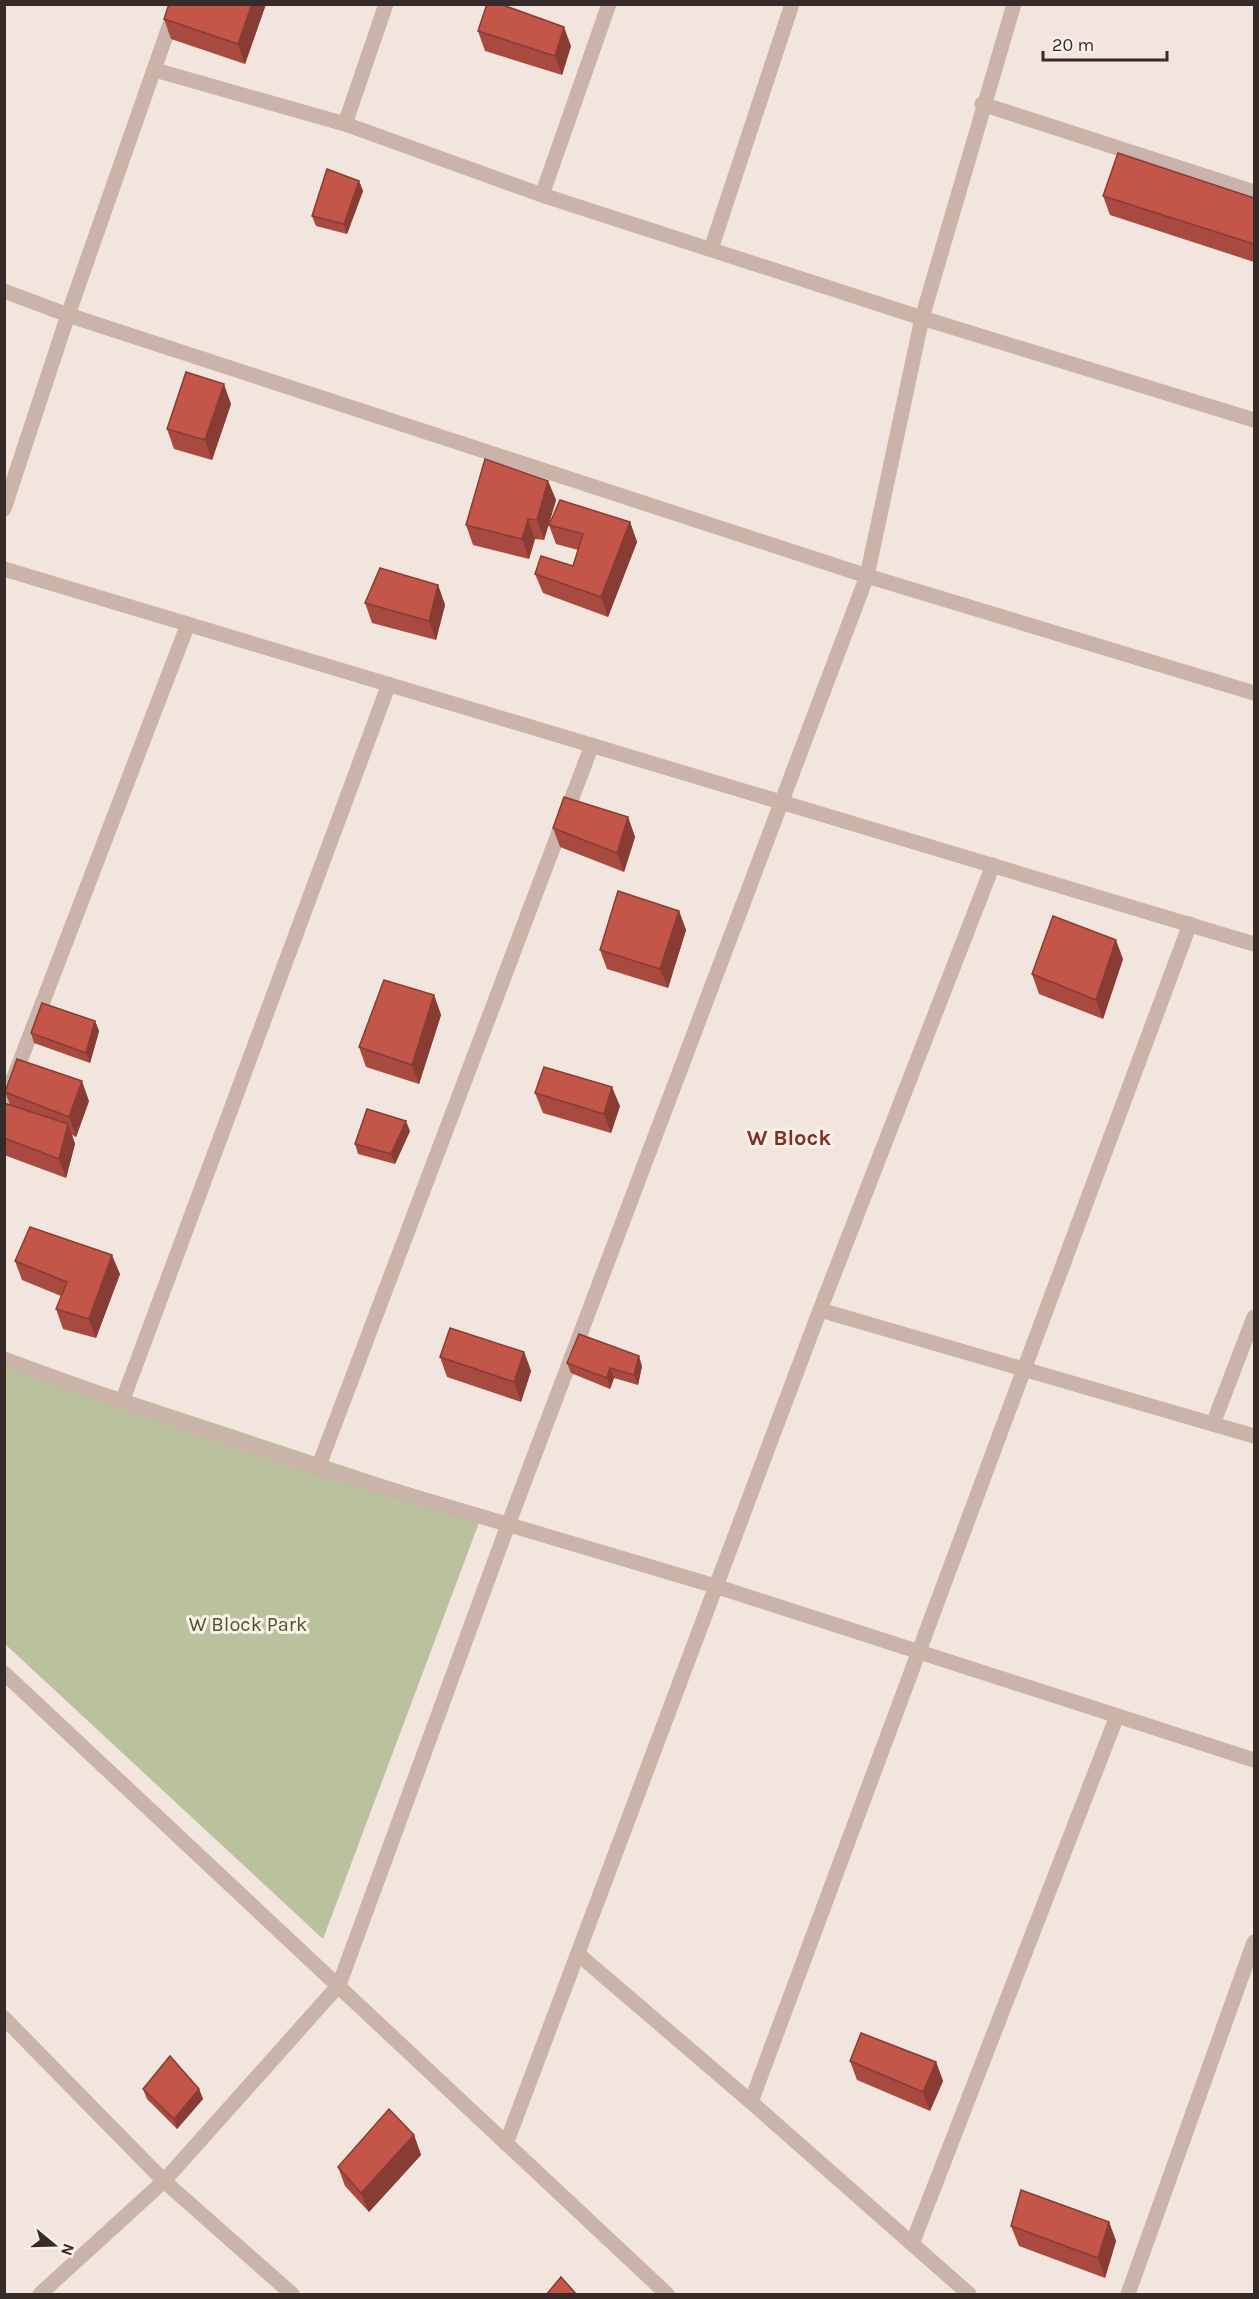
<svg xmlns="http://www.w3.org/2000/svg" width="1259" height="2299" font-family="Karla,sans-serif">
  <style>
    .green { fill: #b9c19d }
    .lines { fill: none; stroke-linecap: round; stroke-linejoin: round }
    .minor { stroke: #cab3a9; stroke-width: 15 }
    .wall { fill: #a84a3f }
    .shaded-wall { fill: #883c33 }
    .building { fill: #c35649; stroke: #883c33; stroke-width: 1.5 }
    .labels { text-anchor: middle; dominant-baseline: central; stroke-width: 6; stroke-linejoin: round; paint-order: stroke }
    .park-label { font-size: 20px; fill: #4b552d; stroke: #f9f0e9 }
    .quarter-label { font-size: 22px; font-weight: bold; fill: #842d23; stroke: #f9f0e9 }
  </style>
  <rect width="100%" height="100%" fill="#f2e5dd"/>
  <!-- green -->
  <path class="green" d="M4 1354 483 1512 323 1939 5 1644Z"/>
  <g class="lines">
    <!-- minor -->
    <g class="minor">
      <path d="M155 70 345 124 542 195 922 318 1254 420"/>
      <path d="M982 104 1254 192"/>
      <path d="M345 124 386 4"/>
      <path d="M542 195 609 4"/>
      <path d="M711 249 792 4"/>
      <path d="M4 291 68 315 867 576 1254 693"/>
      <path d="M4 509 68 315 177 4"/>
      <path d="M4 569 1254 944"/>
      <path d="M4 1103 188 624"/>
      <path d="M820 1310 1254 1436"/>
      <path d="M4 1359 122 1402 318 1468 715 1586 1254 1760"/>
      <path d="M122 1402 389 684"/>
      <path d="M1213 1424 1254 1317"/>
      <path d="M318 1468 592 745"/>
      <path d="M4 1673 667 2294"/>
      <path d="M578 1954 751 2102 969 2294"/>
      <path d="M4 2018 164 2181 292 2294"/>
      <path d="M751 2102 1190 924"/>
      <path d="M506 2144 820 1310 993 865"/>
      <path d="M912 2244 1117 1716"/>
      <path d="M40 2294 164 2181 339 1985 508 1525 867 576 922 318 1014 4"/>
      <path d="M1128 2294 1254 1942"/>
    </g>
  </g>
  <!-- wall -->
  <g class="wall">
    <path d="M266 4 245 64 171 39 164 19Z"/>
    <path d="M478 31 571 46 562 75 485 51Z"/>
    <path d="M359 181 363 191 347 234 316 226 312 216Z"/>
    <path d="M1103 196 1254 198V262L1110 215Z"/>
    <path d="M231 404 212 460 174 449 167 429Z"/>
    <path d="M548 481 556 500 544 540 535 539 529 559 473 545 466 525Z"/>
    <path d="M630 522 637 542 608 617 543 593 535 574 573 566 578 550 556 544 549 525Z"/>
    <path d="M438 585 445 605 436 640 372 623 365 603Z"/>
    <path d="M628 817 635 837 624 872 560 847 553 828Z"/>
    <path d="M679 911 686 930 668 988 607 969 600 950Z"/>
    <path d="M1123 959 1103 1019 1039 994 1032 974Z"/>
    <path d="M434 995 441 1015 419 1084 366 1067 359 1047Z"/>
    <path d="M95 1021 99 1031 90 1063 34 1043 31 1033Z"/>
    <path d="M5 1092 89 1101 76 1137 72 1135 75 1144 66 1178 4 1155V1103L10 1105Z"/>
    <path d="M535 1093 620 1106 611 1133 543 1113Z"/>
    <path d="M410 1131 395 1164 358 1154 355 1144Z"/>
    <path d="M15 1261 120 1274 96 1338 63 1329 56 1309 61 1296 22 1280Z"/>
    <path d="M524 1352 531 1371 521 1402 447 1377 440 1357Z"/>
    <path d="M567 1363 642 1366 638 1385 614 1378 610 1389 571 1373Z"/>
    <path d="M850 2061 936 2062 943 2081 930 2111 857 2080Z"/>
    <path d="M143 2089H199L203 2099 177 2129 147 2099Z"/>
    <path d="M414 2135 421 2155 369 2212 345 2186 338 2167Z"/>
    <path d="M1109 2222 1116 2241 1105 2278 1019 2246 1011 2226Z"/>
  </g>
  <!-- shaded-wall -->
  <g class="shaded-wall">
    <path d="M252 4H266L245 64 238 44Z"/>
    <path d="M564 27 571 46 562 75 555 56Z"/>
    <path d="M359 181 363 191 347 234 344 224Z"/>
    <path d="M224 384 231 404 212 460 205 440Z"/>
    <path d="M548 481 556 500 544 540 537 520Z"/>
    <path d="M528 519 535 539 529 559 522 539Z"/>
    <path d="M630 522 637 542 608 617 601 597Z"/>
    <path d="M438 585 445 605 436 640 429 621Z"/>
    <path d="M628 817 635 837 624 872 617 853Z"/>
    <path d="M679 911 686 930 668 988 660 969Z"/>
    <path d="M1116 940 1123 959 1103 1019 1096 1000Z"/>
    <path d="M434 995 441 1015 419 1084 412 1065Z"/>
    <path d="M95 1021 99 1031 90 1063 86 1053Z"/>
    <path d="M82 1081 89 1101 76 1137 69 1117Z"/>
    <path d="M612 1087 620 1106 611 1133 604 1114Z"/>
    <path d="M406 1121 410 1131 395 1164 391 1154Z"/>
    <path d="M68 1124 75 1144 66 1178 59 1159Z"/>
    <path d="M112 1255 120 1274 96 1338 89 1319Z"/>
    <path d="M524 1352 531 1371 521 1402 514 1382Z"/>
    <path d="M639 1356 642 1366 638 1385 634 1375Z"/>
    <path d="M610 1368 614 1378 610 1389 607 1378Z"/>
    <path d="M936 2062 943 2081 930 2111 923 2092Z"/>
    <path d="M199 2089 203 2099 177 2129 174 2119Z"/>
    <path d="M414 2135 421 2155 369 2212 361 2193Z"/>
    <path d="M1109 2222 1116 2241 1105 2278 1098 2258Z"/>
  </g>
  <!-- building -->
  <g class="building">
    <path d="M169 4H252L238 44 164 19Z"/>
    <path d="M487 4H500L564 27 555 56 478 31Z"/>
    <path d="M1118 153 1254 198V244L1103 196Z"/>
    <path d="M327 169 359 181 344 224 312 216Z"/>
    <path d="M186 372 224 384 205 440 167 429Z"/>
    <path d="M485 459 548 481 537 520 528 519 522 539 466 525Z"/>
    <path d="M560 500 630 522 601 597 535 574 541 556 573 566 583 534 549 525Z"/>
    <path d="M380 568 438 585 429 621 365 603Z"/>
    <path d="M564 797 628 817 617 853 553 828Z"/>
    <path d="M618 891 679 911 660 969 600 950Z"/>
    <path d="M1053 916 1116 940 1096 1000 1032 974Z"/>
    <path d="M384 980 434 995 412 1065 359 1047Z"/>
    <path d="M42 1003 95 1021 86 1053 31 1033Z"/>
    <path d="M17 1059 82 1081 69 1117 5 1092Z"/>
    <path d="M544 1067 612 1087 604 1114 535 1093Z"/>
    <path d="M4 1103 68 1124 59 1159 4 1138Z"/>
    <path d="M367 1109 406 1121 391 1154 355 1144Z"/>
    <path d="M30 1227 112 1255 89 1319 56 1309 67 1282 15 1261Z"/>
    <path d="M450 1328 524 1352 514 1382 440 1357Z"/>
    <path d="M579 1334 639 1356 634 1375 610 1368 607 1378 567 1363Z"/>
    <path d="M861 2033 936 2062 923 2092 850 2061Z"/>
    <path d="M170 2056 199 2089 174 2119 143 2089Z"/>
    <path d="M389 2109 414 2135 361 2193 338 2167Z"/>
    <path d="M1021 2190 1109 2222 1098 2258 1011 2226Z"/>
    <path d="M561 2277 577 2295H546Z"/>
  </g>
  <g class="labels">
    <!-- park labels -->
    <g class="park-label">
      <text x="248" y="1624">W Block Park</text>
    </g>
    <!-- quarter labels -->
    <g class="quarter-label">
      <text x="789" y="1138">W Block</text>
    </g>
  </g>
  <!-- border -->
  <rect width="1259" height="2299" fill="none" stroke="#372b29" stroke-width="12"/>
  <!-- north arrow -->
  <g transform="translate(54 2245) rotate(109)" stroke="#f9f0e9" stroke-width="4.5" paint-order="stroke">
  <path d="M0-4.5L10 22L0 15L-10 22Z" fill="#372b29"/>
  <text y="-9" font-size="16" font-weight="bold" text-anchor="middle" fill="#372b29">N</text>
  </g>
  <!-- scale -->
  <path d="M1043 51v9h124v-9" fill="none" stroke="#372b29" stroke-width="3"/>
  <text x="1052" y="51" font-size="18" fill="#372b29" stroke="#f9f0e9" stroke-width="4.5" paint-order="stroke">20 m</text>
</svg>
